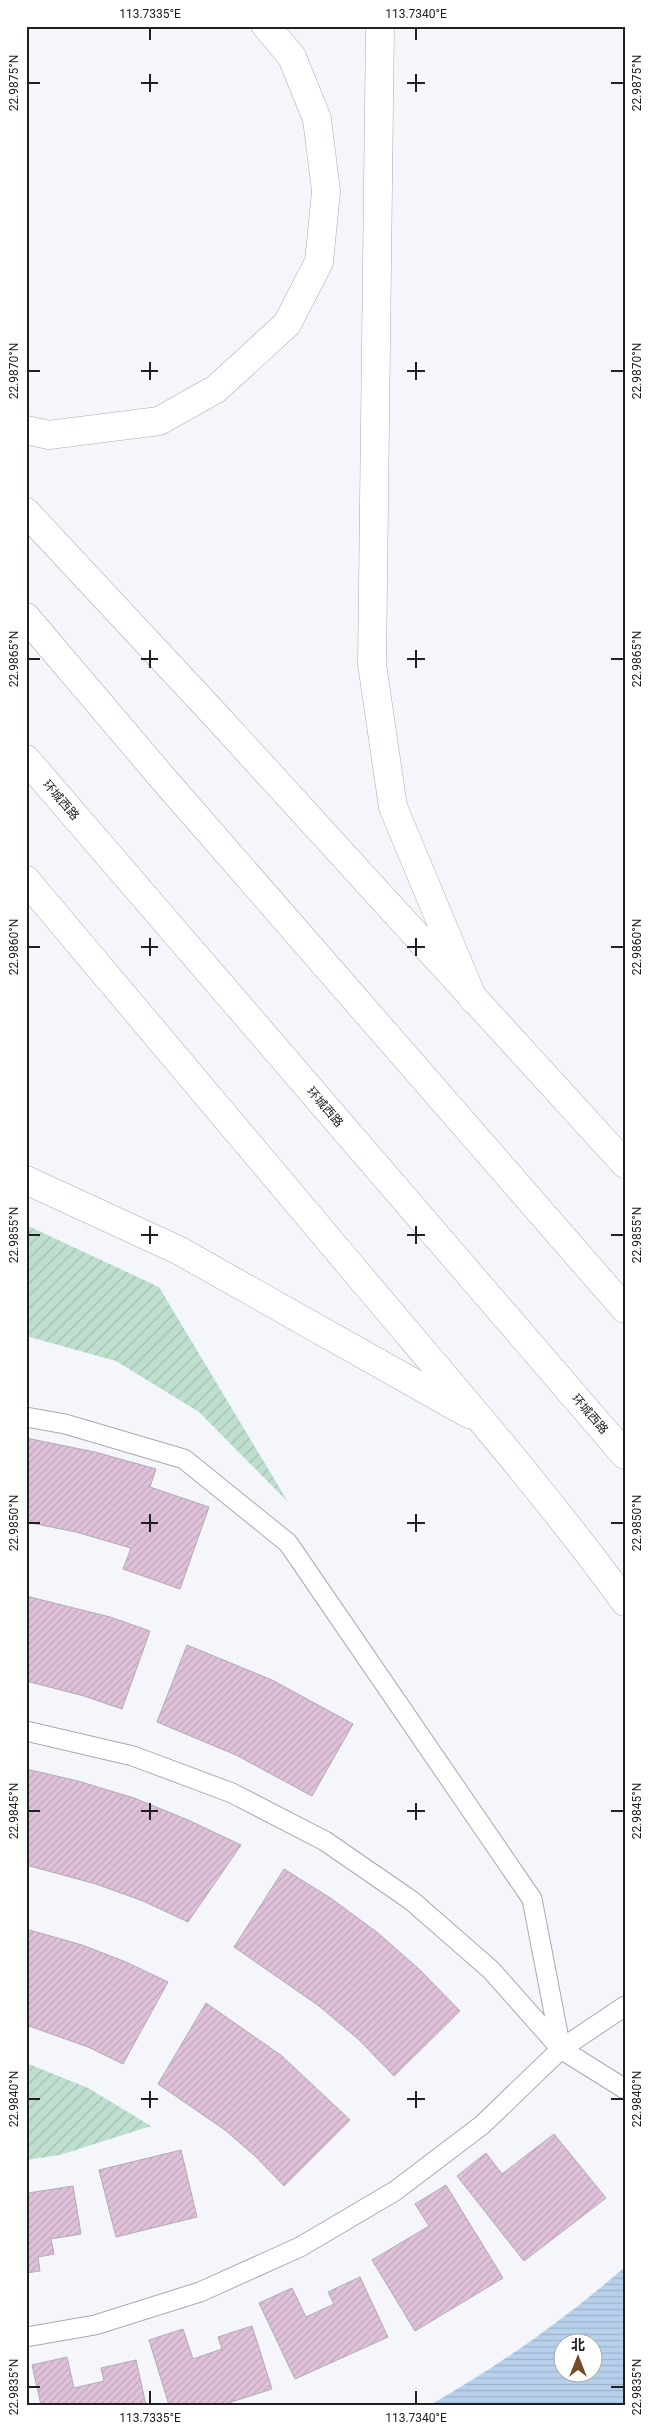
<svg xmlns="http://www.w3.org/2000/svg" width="651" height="2431" font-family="Roboto,'Noto Sans SC',sans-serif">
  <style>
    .garden { fill: url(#garden-furrows) }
    .water { fill: url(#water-rules); fill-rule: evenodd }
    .building { fill: url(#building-hatch); stroke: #b1acb0 }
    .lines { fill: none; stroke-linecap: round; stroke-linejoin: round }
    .lane-casing { stroke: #a8aaaf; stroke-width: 21 }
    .primary-casing { stroke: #a8aaaf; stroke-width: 29 }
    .highway-casing { stroke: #a8aaaf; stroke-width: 29 }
    .lane { stroke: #fff; stroke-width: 19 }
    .primary { stroke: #fff; stroke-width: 28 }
    .highway { stroke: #fff; stroke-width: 28 }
    .ticks { fill: none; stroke: #202022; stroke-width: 2 }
    .labels { text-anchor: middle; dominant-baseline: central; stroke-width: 5; stroke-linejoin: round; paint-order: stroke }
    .street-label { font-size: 12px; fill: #202022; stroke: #fff }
    .neatline { fill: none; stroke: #202022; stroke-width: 2 }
    .ticks-label { font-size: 12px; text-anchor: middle; fill: #202022 }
  </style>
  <defs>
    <pattern id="garden-furrows" width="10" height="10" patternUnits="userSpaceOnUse" patternTransform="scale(1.25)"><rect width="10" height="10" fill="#bedfce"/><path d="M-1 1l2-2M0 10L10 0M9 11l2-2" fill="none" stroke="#a3bfb1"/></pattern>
    <pattern id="water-rules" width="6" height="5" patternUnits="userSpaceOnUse" patternTransform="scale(1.25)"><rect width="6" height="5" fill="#b7d1ed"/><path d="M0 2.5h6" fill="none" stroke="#9db3cb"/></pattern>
    <pattern id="building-hatch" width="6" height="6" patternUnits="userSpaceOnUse" patternTransform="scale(1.25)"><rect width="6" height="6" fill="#e0c1da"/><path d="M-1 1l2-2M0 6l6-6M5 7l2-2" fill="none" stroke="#c0a6bb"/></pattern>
  </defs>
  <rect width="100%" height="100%" fill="#f4f6fc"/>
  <!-- garden -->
  <g class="garden">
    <path d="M26 1225 159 1287 288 1502 199 1412 116 1361 26 1336Z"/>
    <path d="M26 2063 88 2088 151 2126 60 2155 26 2160Z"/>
  </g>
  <!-- water -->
  <path class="water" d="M625 2267V2405H430C500 2365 564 2320 625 2267ZM564 2344H594V2374H564Z"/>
  <!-- building -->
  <g class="building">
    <path d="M26 1438 95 1452 156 1469 150 1487 209 1507 180 1589 123 1569 131 1548 76 1532 26 1522Z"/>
    <path d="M26 1596 110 1617 150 1631 122 1709 84 1696 26 1681Z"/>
    <path d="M187 1645 272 1680 353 1724 312 1796 236 1755 157 1722Z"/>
    <path d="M26 1769 78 1781 134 1798 188 1820 241 1845 188 1922 143 1901 96 1884 26 1865Z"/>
    <path d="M284 1869 332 1899 378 1933 420 1970 460 2011 394 2076 358 2039 319 2006 234 1947Z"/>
    <path d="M26 1929 82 1945 126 1962 168 1982 123 2064 88 2047 26 2025Z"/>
    <path d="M206 2003 282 2056 350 2120 284 2186 256 2157 225 2130 158 2084Z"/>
    <path d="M554 2134 606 2198 524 2261 457 2176 486 2153 502 2174Z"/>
    <path d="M181 2150 197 2217 116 2237 99 2170Z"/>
    <path d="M26 2178 28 2193 73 2186 81 2234 51 2239 54 2254 38 2257 40 2271 26 2273Z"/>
    <path d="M446 2185 503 2278 415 2331 372 2260 429 2226 415 2204Z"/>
    <path d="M360 2277 388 2337 295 2379 259 2303 292 2288 306 2317 334 2304 328 2292Z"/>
    <path d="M252 2326 272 2389 222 2405H169L149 2340 183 2329 193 2359 222 2349 218 2337Z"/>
    <path d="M67 2357 74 2388 104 2381 101 2368 136 2360 146 2405H41L32 2365Z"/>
  </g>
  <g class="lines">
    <!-- lane casing -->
    <g class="lane-casing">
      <g id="lane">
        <path d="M26 1417 65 1424 184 1459 288 1543 532 1899 561 2049"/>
        <path d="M26 1731 133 1756 232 1793 325 1841 412 1901 491 1970 561 2049 625 2089"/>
        <path d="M26 2337 95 2325 200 2292 300 2247 395 2191 482 2125 561 2049 625 2006"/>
      </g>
    </g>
    <!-- primary casing -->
    <g class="primary-casing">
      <g id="primary">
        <path d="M380 26 372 664 393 807 473 999"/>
        <path d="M26 430 49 435 159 421 216 389 287 324 319 262 326 191 317 119 292 57 266 26"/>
        <path d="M26 512 218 718 625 1164"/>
        <path d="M26 880C134 1009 242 1138 351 1266 444 1377 540 1485 625 1602"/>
        <path d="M26 1180 178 1250 469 1414"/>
      </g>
    </g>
    <!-- highway casing -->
    <g class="highway-casing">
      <g id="highway">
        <path d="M26 617 160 775 625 1309"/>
        <path d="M26 759 625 1455"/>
      </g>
    </g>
    <!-- lane -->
    <use href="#lane" class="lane"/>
    <!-- primary -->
    <use href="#primary" class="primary"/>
    <!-- highway -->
    <use href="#highway" class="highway"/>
  </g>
  <!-- ticks -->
  <path class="ticks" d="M150 28V40M416 28V40M150 74V92M416 74V92M28 83H40M141 83H158M407 83H425M611 83H624M150 362V380M416 362V380M28 371H40M141 371H158M407 371H425M611 371H624M150 650V668M416 650V668M28 659H40M141 659H158M407 659H425M611 659H624M150 938V956M416 938V956M28 947H40M141 947H158M407 947H425M611 947H624M150 1226V1244M416 1226V1244M28 1235H40M141 1235H158M407 1235H425M611 1235H624M150 1514V1532M416 1514V1532M28 1523H40M141 1523H158M407 1523H425M611 1523H624M150 1803V1820M416 1803V1820M28 1811H40M141 1811H158M407 1811H425M611 1811H624M150 2091V2108M416 2091V2108M28 2099H40M141 2099H158M407 2099H425M611 2099H624M28 2387H40M611 2387H624M150 2391V2404M416 2391V2404"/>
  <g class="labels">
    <!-- street labels -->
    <g class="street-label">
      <text transform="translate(61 800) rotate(49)">环城西路</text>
      <text transform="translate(325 1107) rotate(49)">环城西路</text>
      <text transform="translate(590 1414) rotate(49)">环城西路</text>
    </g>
  </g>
  <!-- border -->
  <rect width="651" height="2431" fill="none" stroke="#ffffff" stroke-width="55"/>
  <!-- north arrow -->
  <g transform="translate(578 2358)"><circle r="24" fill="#ffffff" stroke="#a6a6a7"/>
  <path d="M0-4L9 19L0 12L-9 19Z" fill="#734c2a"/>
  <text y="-8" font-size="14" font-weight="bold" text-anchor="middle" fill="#202022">北</text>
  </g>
  <rect x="28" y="28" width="596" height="2376" class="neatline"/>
  <g class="ticks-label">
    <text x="150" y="18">113.7335°E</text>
    <text x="416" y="18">113.7340°E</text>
    <text transform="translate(14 83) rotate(-90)" y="4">22.9875°N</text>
    <text transform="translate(637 83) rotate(-90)" y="4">22.9875°N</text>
    <text transform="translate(14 371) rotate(-90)" y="4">22.9870°N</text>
    <text transform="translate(637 371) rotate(-90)" y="4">22.9870°N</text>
    <text transform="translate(14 659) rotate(-90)" y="4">22.9865°N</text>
    <text transform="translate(637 659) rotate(-90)" y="4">22.9865°N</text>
    <text transform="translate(14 947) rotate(-90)" y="4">22.9860°N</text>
    <text transform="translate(637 947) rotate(-90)" y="4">22.9860°N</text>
    <text transform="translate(14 1235) rotate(-90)" y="4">22.9855°N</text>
    <text transform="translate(637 1235) rotate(-90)" y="4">22.9855°N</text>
    <text transform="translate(14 1523) rotate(-90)" y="4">22.9850°N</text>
    <text transform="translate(637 1523) rotate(-90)" y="4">22.9850°N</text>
    <text transform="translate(14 1811) rotate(-90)" y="4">22.9845°N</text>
    <text transform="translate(637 1811) rotate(-90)" y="4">22.9845°N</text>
    <text transform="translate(14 2099) rotate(-90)" y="4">22.9840°N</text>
    <text transform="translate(637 2099) rotate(-90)" y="4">22.9840°N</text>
    <text transform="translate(14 2387) rotate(-90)" y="4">22.9835°N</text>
    <text transform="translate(637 2387) rotate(-90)" y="4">22.9835°N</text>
    <text x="150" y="2422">113.7335°E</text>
    <text x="416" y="2422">113.7340°E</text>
  </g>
</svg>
